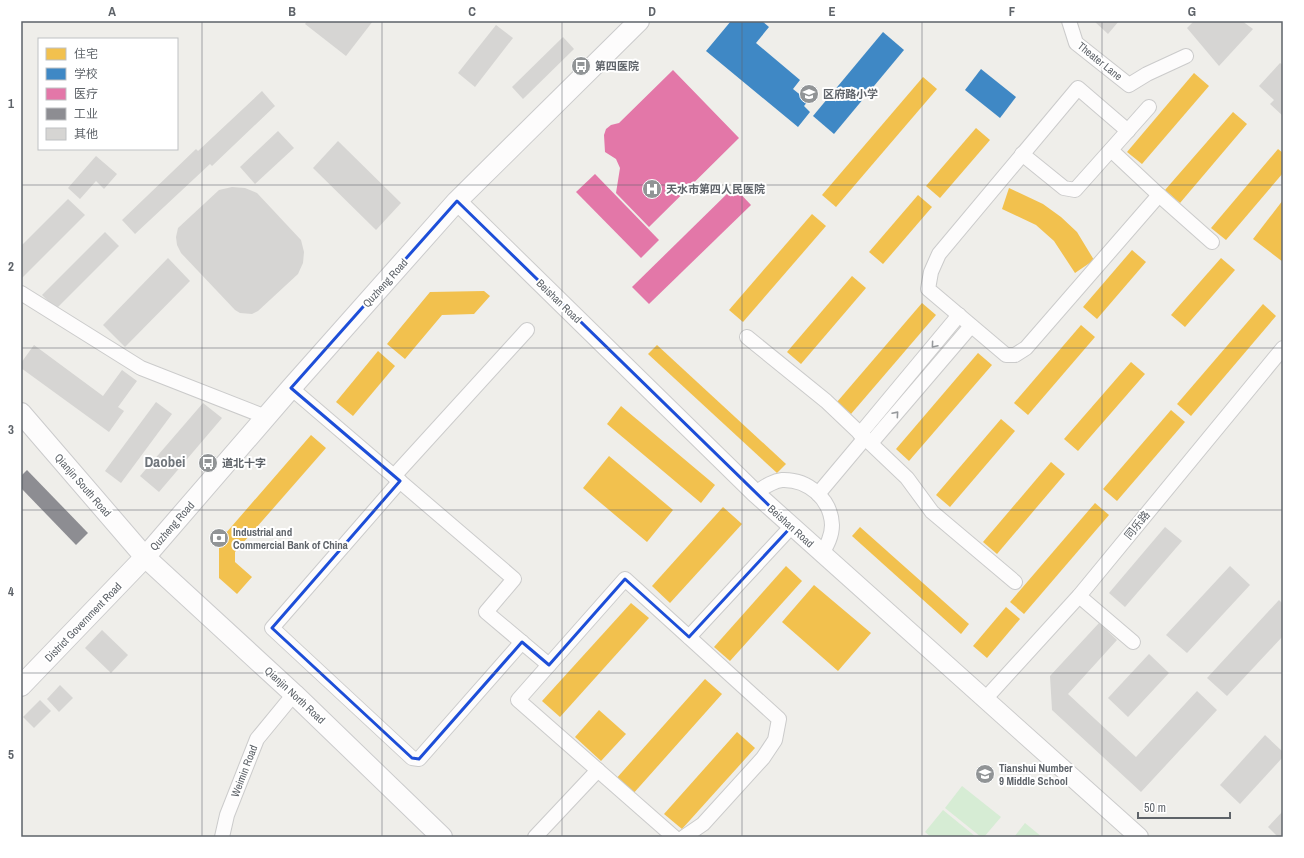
<svg xmlns="http://www.w3.org/2000/svg" width="1304" height="858" font-family="'Archivo Narrow','Noto Sans SC',sans-serif">
  <style>
    .green { fill: #d6ecd4 }
    .homes { fill: #f2c14e }
    .schools { fill: #3f88c5 }
    .health { fill: #e377a8 }
    .industry { fill: #8d8d92 }
    .building { fill: #d6d5d3 }
    .lines { fill: none; stroke-linecap: round; stroke-linejoin: round }
    .minor-casing { stroke: #cbcbcb; stroke-width: 16 }
    .tertiary-casing { stroke: #cbcbcb; stroke-width: 20 }
    .secondary-casing { stroke: #cbcbcc; stroke-width: 22 }
    .minor { stroke: #fdfcfc; stroke-width: 14 }
    .tertiary { stroke: #fdfcfc; stroke-width: 18 }
    .secondary { stroke: #fdfcfc; stroke-width: 20 }
    .oneway { stroke: #96999c }
    .marked { fill: none; stroke: #1d4ed8; stroke-width: 3; stroke-linejoin: round }
    .grid { fill: none; stroke: #5e6369; stroke-width: 1; stroke-opacity: 0.55 }
    .labels { text-anchor: middle; dominant-baseline: central; stroke-width: 4; stroke-linejoin: round; paint-order: stroke }
    .street-label { font-size: 11px; fill: #5e6369; stroke: #fff }
    .poi-label { font-size: 11px; font-weight: bold; fill: #5e6369; stroke: #fff; text-anchor: start }
    .district-label { font-size: 15px; font-weight: bold; fill: #6f757b; stroke: #fff }
    .neatline { fill: none; stroke: #5e6369; stroke-width: 1.5 }
    .grid-label { font-size: 13px; text-anchor: middle; font-weight: bold; fill: #5e6369 }
  </style>
  <rect width="100%" height="100%" fill="#efeeea"/>
  <!-- green -->
  <g class="green">
    <path d="M962 786 1001 817 984 837H981L945 808Z"/>
    <path d="M943 810 976 837H931L925 832Z"/>
    <path d="M1025 823 1042 837H1014Z"/>
  </g>
  <!-- homes -->
  <g class="homes">
    <path d="M1194 73 1209 86 1142 164 1127 152Z"/>
    <path d="M923 77 937 89 836 207 822 195Z"/>
    <path d="M1233 112 1247 124 1180 203 1165 190Z"/>
    <path d="M976 128 990 140 940 198 926 186Z"/>
    <path d="M1278 149 1283 153V173L1226 240 1211 228Z"/>
    <path d="M1009 188 1043 204 1061 217 1077 232 1094 260 1075 273 1054 241 1036 225 1002 209Z"/>
    <path d="M918 195 932 207 883 264 869 252Z"/>
    <path d="M1283 200V262L1253 239Z"/>
    <path d="M812 214 826 226 743 322 729 310Z"/>
    <path d="M1132 250 1146 262 1097 319 1083 307Z"/>
    <path d="M1221 258 1235 270 1185 327 1171 315Z"/>
    <path d="M852 276 866 288 801 364 787 352Z"/>
    <path d="M484 291 490 296 474 314 442 315 405 359 387 344 430 292Z"/>
    <path d="M922 303 936 315 851 414 837 402Z"/>
    <path d="M1263 304 1276 316 1191 416 1177 404Z"/>
    <path d="M1081 325 1095 337 1028 415 1014 403Z"/>
    <path d="M657 345 786 464 777 473 648 354Z"/>
    <path d="M378 351 395 366 353 416 336 402Z"/>
    <path d="M978 353 992 365 909 461 896 449Z"/>
    <path d="M1131 362 1145 374 1078 451 1064 439Z"/>
    <path d="M621 406 715 485 701 503 607 424Z"/>
    <path d="M1171 410 1185 422 1117 501 1103 489Z"/>
    <path d="M1001 419 1015 431 950 507 936 495Z"/>
    <path d="M311 435 326 448 235 552V562L252 577 237 594 219 578V541Z"/>
    <path d="M609 456 673 510 647 542 583 488Z"/>
    <path d="M1051 462 1065 474 997 554 983 542Z"/>
    <path d="M1095 503 1109 515 1024 614 1010 602Z"/>
    <path d="M723 507 742 524 670 603 652 586Z"/>
    <path d="M860 527 969 624 961 634 852 536Z"/>
    <path d="M786 566 802 581 730 661 714 647Z"/>
    <path d="M814 585 871 633 838 671 782 622Z"/>
    <path d="M631 603 649 618 560 717 542 701Z"/>
    <path d="M1006 607 1020 619 987 658 973 646Z"/>
    <path d="M705 679 722 694 632 795 615 780Z"/>
    <path d="M599 710 626 734 601 761 575 737Z"/>
    <path d="M737 732 755 748 682 829 664 814Z"/>
  </g>
  <!-- schools -->
  <g class="schools">
    <path d="M731 21H762L769 27 756 43 800 80 793 89 808 101 804 106 810 112 798 127 706 51Z"/>
    <path d="M883 32 904 50 834 134 813 116Z"/>
    <path d="M981 69 1016 97 1000 118 965 90Z"/>
  </g>
  <!-- health -->
  <g class="health">
    <path d="M673 70 739 138 649 227 616 193 620 168 616 159 605 152 604 135 606 129 611 125 619 123Z"/>
    <path d="M595 174 659 240 641 258 576 192Z"/>
    <path d="M734 187 751 205 649 304 632 287Z"/>
  </g>
  <!-- industry -->
  <path class="industry" d="M27 470 88 533 76 545 21 488V476Z"/>
  <!-- building -->
  <g class="building">
    <path d="M307 21H373L346 56 305 24Z"/>
    <path d="M1094 21H1119L1108 34Z"/>
    <path d="M1194 21H1242L1253 29 1219 66 1187 28Z"/>
    <path d="M496 25 513 38 475 87 458 73Z"/>
    <path d="M563 37 574 49 523 99 512 87Z"/>
    <path d="M1280 63 1283 65V116L1270 104 1274 100 1259 86Z"/>
    <path d="M262 91 275 106 212 166 210 164 135 234 122 220 196 149 198 151Z"/>
    <path d="M278 131 294 148 255 184 240 167Z"/>
    <path d="M338 141 401 203 376 230 313 168Z"/>
    <path d="M96 156 117 174 104 189 96 181 80 199 68 188Z"/>
    <path d="M232 187 245 188 257 193 301 240 304 252 303 263 298 274 258 311 252 314 240 313 235 310 181 253 177 245 176 237 178 228 219 190Z"/>
    <path d="M68 199 85 215 22 278 21 246Z"/>
    <path d="M105 232 119 246 56 309 42 295Z"/>
    <path d="M168 258 190 281 125 347 103 325Z"/>
    <path d="M34 345 103 396 122 370 137 381 118 407 124 411 109 432 21 368V363Z"/>
    <path d="M156 402 172 414 121 483 105 471Z"/>
    <path d="M203 403 222 418 159 492 140 476Z"/>
    <path d="M1165 527 1182 541 1125 607 1109 593Z"/>
    <path d="M1230 566 1250 585 1187 653 1166 635Z"/>
    <path d="M1279 600 1283 604V636L1227 696 1207 678Z"/>
    <path d="M1099 623 1117 640 1068 694 1136 757 1197 691 1217 710 1141 792 1052 710 1050 676Z"/>
    <path d="M102 630 128 655 111 673 85 648Z"/>
    <path d="M1149 654 1169 673 1128 717 1108 698Z"/>
    <path d="M60 685 73 698 59 712 47 699Z"/>
    <path d="M40 700 51 711 34 728 23 717Z"/>
    <path d="M1265 735 1283 752V757L1240 804 1220 785Z"/>
    <path d="M1283 811V837H1278L1268 827Z"/>
  </g>
  <g class="lines">
    <!-- minor casing -->
    <g class="minor-casing">
      <g id="minor">
        <path d="M1069 21 1076 43 1129 85 1147 74 1186 56"/>
        <path d="M1128 131 1078 88 939 254 931 272 928 289 1006 355H1015L1026 348 1159 195"/>
        <path d="M1111 150 1159 195 1212 242"/>
        <path d="M1022 154 1064 188 1075 190 1149 107"/>
        <path d="M21 293 141 368 266 417"/>
        <path d="M747 337 826 401 907 478 932 512 1015 582"/>
        <path d="M291 388 514 579 486 612 549 665"/>
        <path d="M860 434 959 315"/>
        <path d="M871 443 971 326"/>
        <path d="M394 476 527 330"/>
        <path d="M400 481 272 628 412 758 419 759 522 642"/>
        <path d="M755 493C763 488 772 481 782 480 808 479 831 499 832 525 832 536 827 545 822 554"/>
        <path d="M818 494 865 438"/>
        <path d="M1079 596 1133 642"/>
        <path d="M689 637 791 527"/>
        <path d="M986 698 1079 596 1283 348"/>
        <path d="M222 837 227 815 257 739 294 694"/>
        <path d="M535 837 598 770"/>
        <path d="M674 837 518 700 625 579 779 719 775 740 763 758 703 824 684 837"/>
      </g>
    </g>
    <!-- tertiary casing -->
    <g class="tertiary-casing">
      <path id="tertiary" d="M457 201 755 493 1139 837"/>
    </g>
    <!-- secondary casing -->
    <g class="secondary-casing">
      <g id="secondary">
        <path d="M21 413 145 557 294 694 442 837"/>
        <path d="M21 686 145 557 291 388 457 201 639 21"/>
      </g>
    </g>
    <!-- minor -->
    <use href="#minor" class="minor"/>
    <!-- tertiary -->
    <use href="#tertiary" class="tertiary"/>
    <!-- secondary -->
    <use href="#secondary" class="secondary"/>
  </g>
  <!-- one-way arrows -->
  <defs><path id="oneway-chevron" d="M-2-3.5L2.5 0L-2 3.5" fill="none" stroke-width="1.6" stroke-linecap="round" stroke-linejoin="round"/></defs>
  <g class="oneway">
    <use href="#oneway-chevron" transform="translate(934 345) rotate(130)"/>
    <use href="#oneway-chevron" transform="translate(896 414) rotate(-49)"/>
  </g>
  <!-- marked area -->
  <path class="marked" d="M457 201 791 527 689 637 625 579 549 665 522 642 419 759 412 758 272 628 400 481 291 388Z"/>
  <!-- grid -->
  <path class="grid" d="M202 21V837M382 21V837M562 21V837M742 21V837M922 21V837M1102 21V837M21 185H1283M21 348H1283M21 510H1283M21 673H1283"/>
  <!-- icons -->
  <defs>
    <g id="bus-disc" transform="scale(1)"><circle r="9.5" fill="#919496" stroke="#fff"/><path d="M-5-6H5V4H4V6H2V4H-2V6H-4V4H-5ZM-3.5-4V0h7V-4ZM-3.5 1.2v1.5H-2V1.2ZM2 1.2v1.5H3.5V1.2Z" fill="#fff"/></g>
    <g id="school-disc" transform="scale(1)"><circle r="9.5" fill="#919496" stroke="#fff"/><path d="M0-5L7-2L0 1L-7-2ZM-4 1L0 2.5L4 1V4Q0 6-4 4Z" fill="#fff"/></g>
    <g id="hospital-disc" transform="scale(1)"><circle r="9.5" fill="#919496" stroke="#fff"/><path d="M-5-5h3v3.5h4V-5h3V5h-3V1.5h-4V5h-3Z" fill="#fff"/></g>
    <g id="bank-disc" transform="scale(1)"><circle r="9.5" fill="#919496" stroke="#fff"/><path d="M-6-4H6V4H-6ZM0-2.3a2.3 2.3 0 1 0 0 4.6a2.3 2.3 0 1 0 0-4.6Z" fill="#fff"/></g>
  </defs>
  <g fill-rule="evenodd">
    <use href="#bus-disc" x="581" y="66"/>
    <use href="#school-disc" x="809" y="94"/>
    <use href="#hospital-disc" x="652" y="189"/>
    <use href="#bus-disc" x="208" y="463"/>
    <use href="#bank-disc" x="219" y="538"/>
    <use href="#school-disc" x="985" y="774"/>
  </g>
  <g class="labels">
    <!-- street labels -->
    <g class="street-label">
      <text transform="translate(1100 61) rotate(39)">Theater Lane</text>
      <text transform="translate(385 283) rotate(-48)">Quzheng Road</text>
      <text transform="translate(559 301) rotate(44)">Beishan Road</text>
      <text transform="translate(83 485) rotate(49)">Qianjin South Road</text>
      <text transform="translate(1137 525) rotate(-51)">同乐路</text>
      <text transform="translate(172 526) rotate(-49)">Quzheng Road</text>
      <text transform="translate(791 526) rotate(42)">Beishan Road</text>
      <text transform="translate(83 622) rotate(-46)">District Government Road</text>
      <text transform="translate(295 695) rotate(43)">Qianjin North Road</text>
      <text transform="translate(244 771) rotate(-69)">Weimin Road</text>
    </g>
    <!-- poi labels -->
    <g class="poi-label">
      <text x="595" y="66">第四医院</text>
      <text x="823" y="94">区府路小学</text>
      <text x="666" y="189">天水市第四人民医院</text>
      <text x="222" y="463">道北十字</text>
      <text x="233" y="532">Industrial and<tspan x="233" dy="13">Commercial Bank of China</tspan></text>
      <text x="999" y="768">Tianshui Number<tspan x="999" dy="13">9 Middle School</tspan></text>
    </g>
    <!-- district labels -->
    <g class="district-label">
      <text x="165" y="461">Daobei</text>
    </g>
  </g>
  <!-- border -->
  <rect width="1304" height="858" fill="none" stroke="#ffffff" stroke-width="44"/>
  <!-- legend -->
  <rect x="38" y="38" width="140" height="112" fill="#ffffff" stroke="#bfc1c3"/>
  <rect x="46" y="48" width="20" height="12" fill="#f2c14e" stroke="#bfc1c3"/>
  <text x="74" y="58" font-size="12" fill="#5e6369">住宅</text>
  <rect x="46" y="68" width="20" height="12" fill="#3f88c5" stroke="#bfc1c3"/>
  <text x="74" y="78" font-size="12" fill="#5e6369">学校</text>
  <rect x="46" y="88" width="20" height="12" fill="#e377a8" stroke="#bfc1c3"/>
  <text x="74" y="98" font-size="12" fill="#5e6369">医疗</text>
  <rect x="46" y="108" width="20" height="12" fill="#8d8d92" stroke="#bfc1c3"/>
  <text x="74" y="118" font-size="12" fill="#5e6369">工业</text>
  <rect x="46" y="128" width="20" height="12" fill="#d6d5d3" stroke="#bfc1c3"/>
  <text x="74" y="138" font-size="12" fill="#5e6369">其他</text>
  <!-- scale -->
  <path d="M1138 812v6h92v-6" fill="none" stroke="#5e6369" stroke-width="2"/>
  <text x="1144" y="812" font-size="12" fill="#5e6369" stroke="#ffffff" stroke-width="3" paint-order="stroke">50 m</text>
  <rect x="22" y="22" width="1260" height="814" class="neatline"/>
  <g class="grid-label">
    <text x="112" y="16">A</text>
    <text x="292" y="16">B</text>
    <text x="472" y="16">C</text>
    <text x="652" y="16">D</text>
    <text x="832" y="16">E</text>
    <text x="1012" y="16">F</text>
    <text x="1192" y="16">G</text>
    <text x="11" y="108">1</text>
    <text x="11" y="271">2</text>
    <text x="11" y="434">3</text>
    <text x="11" y="596">4</text>
    <text x="11" y="759">5</text>
  </g>
</svg>
